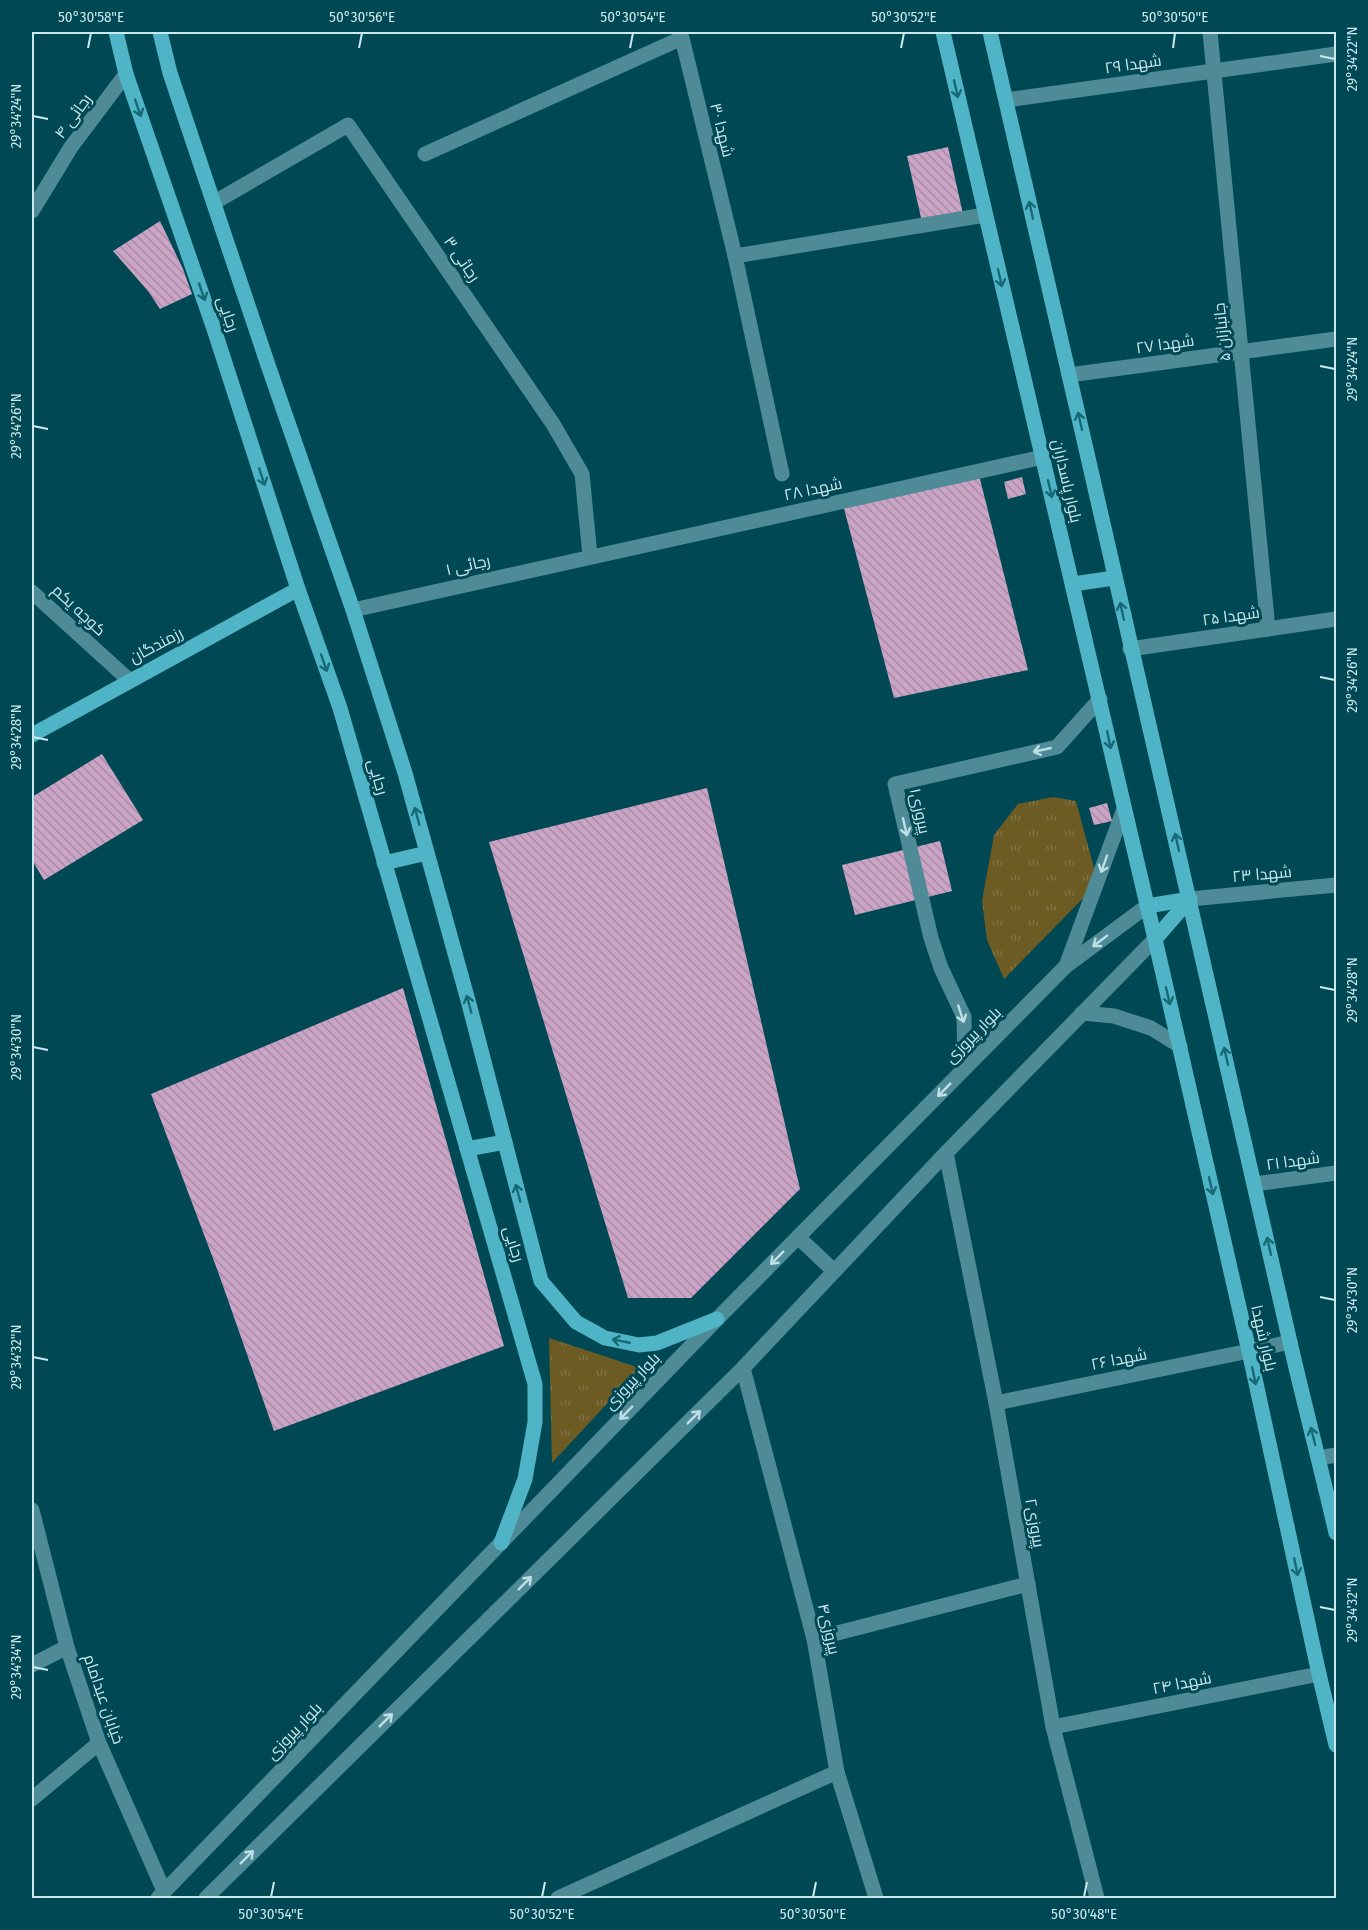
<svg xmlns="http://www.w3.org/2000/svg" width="1368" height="1930" font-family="'Fira Sans Condensed',Cairo,sans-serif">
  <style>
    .grass { fill: url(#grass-tufts) }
    .building { fill: url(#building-back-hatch) }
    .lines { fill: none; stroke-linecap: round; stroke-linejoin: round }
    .minor { stroke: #4f8b97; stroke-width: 15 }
    .major { stroke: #4eb4c6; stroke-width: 15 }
    .oneway { stroke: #176976 }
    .oneway2 { stroke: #bedfe5 }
    .ticks { fill: none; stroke: #cae8ee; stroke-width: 2 }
    .labels { text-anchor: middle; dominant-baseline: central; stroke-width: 6; stroke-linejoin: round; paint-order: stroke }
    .street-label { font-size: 16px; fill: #cae8ee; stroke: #004954 }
    .neatline { fill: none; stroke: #cae8ee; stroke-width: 2 }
    .ticks-label { font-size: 15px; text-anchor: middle; fill: #cae8ee }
  </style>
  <defs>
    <pattern id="grass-tufts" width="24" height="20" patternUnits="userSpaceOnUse" patternTransform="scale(1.5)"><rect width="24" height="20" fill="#6c5b23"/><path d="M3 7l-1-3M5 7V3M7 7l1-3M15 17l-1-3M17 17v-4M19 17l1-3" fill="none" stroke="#807343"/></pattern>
    <pattern id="building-back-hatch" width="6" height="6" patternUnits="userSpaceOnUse" patternTransform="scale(1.5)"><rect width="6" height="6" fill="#cba4c5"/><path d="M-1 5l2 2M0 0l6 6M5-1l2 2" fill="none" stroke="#a88ca6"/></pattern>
  </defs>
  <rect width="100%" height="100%" fill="#004954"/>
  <!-- grass -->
  <g class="grass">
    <path d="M1053 797 1076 801 1098 883 1004 979 987 940 982 901 994 835 1018 804Z"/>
    <path d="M549 1338 640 1368 552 1463Z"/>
  </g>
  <!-- building -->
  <g class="building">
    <path d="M948 147 963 214 922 222 907 156Z"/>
    <path d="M160 221 183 269 192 294 160 309 148 291 113 251Z"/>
    <path d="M978 471 1028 670 894 698 842 501Z"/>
    <path d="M1022 477 1026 494 1008 499 1004 482Z"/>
    <path d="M102 754 143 820 44 880 32 860V797Z"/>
    <path d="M707 788 800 1189 691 1298H628L489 842Z"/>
    <path d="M1107 803 1112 821 1094 825 1089 808Z"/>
    <path d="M940 841 952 891 855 915 842 865Z"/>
    <path d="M403 988 504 1346 274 1431 217 1269 151 1094Z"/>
  </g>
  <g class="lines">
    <!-- minor -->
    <g class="minor">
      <path d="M1210 32 1268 629"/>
      <path d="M1006 100 1336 54"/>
      <path d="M425 154 682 38 735 256 985 215"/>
      <path d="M215 202 348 125 553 424 582 474 590 556"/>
      <path d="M32 211 71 147 126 74"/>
      <path d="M735 256 782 474"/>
      <path d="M1069 375 1336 339"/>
      <path d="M32 592 129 680"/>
      <path d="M353 610 1043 457"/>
      <path d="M1130 649 1336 619"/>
      <path d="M1190 899 1336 885"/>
      <path d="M1066 966 1124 809"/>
      <path d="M1082 1013 1114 1016 1151 1028 1180 1046"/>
      <path d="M965 1068 964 1017 941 968 931 938 895 784 1057 747 1100 699"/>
      <path d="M946 1153 996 1403 1053 1727 1097 1898"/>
      <path d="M1255 1184 1336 1173"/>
      <path d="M798 1237 834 1271"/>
      <path d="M743 1368 814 1639 837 1772 876 1898"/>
      <path d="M996 1403 1249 1351 1290 1342"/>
      <path d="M1319 1458 1336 1455"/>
      <path d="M32 1510 67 1647 99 1743 164 1891"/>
      <path d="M814 1639 1028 1584"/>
      <path d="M32 1665 67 1647"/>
      <path d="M1053 1727 1319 1674"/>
      <path d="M32 1799 99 1743"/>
      <path d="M158 1898 717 1319 1066 966 1147 906"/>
      <path d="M206 1898 743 1368 946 1153 1155 939"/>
      <path d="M558 1898 837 1772"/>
    </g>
    <!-- major -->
    <g class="major">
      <path d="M116 32 126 74 214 329 298 589 340 708 535 1384V1422L525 1479 501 1543"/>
      <path d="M160 32 170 73 269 368 353 610 405 773 469 1004 541 1281 576 1322 605 1338 639 1345 657 1343 717 1319"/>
      <path d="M943 32 1155 939 1249 1351 1319 1674 1336 1745"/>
      <path d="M990 32C1091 467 1189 902 1289 1338 1304 1403 1321 1468 1336 1533"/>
      <path d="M1073 584 1114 578"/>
      <path d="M32 735 298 589"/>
      <path d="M384 863 427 853"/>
      <path d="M1147 906 1190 899"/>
      <path d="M1155 939 1190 899"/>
      <path d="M467 1149 505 1142"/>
    </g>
  </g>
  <!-- one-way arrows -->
  <defs><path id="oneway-shaft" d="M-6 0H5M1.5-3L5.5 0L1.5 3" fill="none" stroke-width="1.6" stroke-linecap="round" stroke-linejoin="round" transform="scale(1.5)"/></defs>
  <g class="oneway">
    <use href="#oneway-shaft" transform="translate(956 89) rotate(77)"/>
    <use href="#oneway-shaft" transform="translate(138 108) rotate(71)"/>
    <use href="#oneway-shaft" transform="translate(1031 210) rotate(-103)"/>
    <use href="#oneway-shaft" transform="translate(1000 278) rotate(77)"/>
    <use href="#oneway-shaft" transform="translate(202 292) rotate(71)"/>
    <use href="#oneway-shaft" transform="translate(1080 421) rotate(-103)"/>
    <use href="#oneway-shaft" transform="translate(262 477) rotate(72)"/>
    <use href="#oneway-shaft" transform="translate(1050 489) rotate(77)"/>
    <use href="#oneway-shaft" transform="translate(1122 611) rotate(-102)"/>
    <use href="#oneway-shaft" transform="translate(324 663) rotate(71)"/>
    <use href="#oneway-shaft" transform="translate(1109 740) rotate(78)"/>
    <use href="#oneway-shaft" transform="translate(417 816) rotate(-105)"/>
    <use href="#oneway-shaft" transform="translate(1177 842) rotate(-103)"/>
    <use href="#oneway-shaft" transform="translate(1168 996) rotate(77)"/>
    <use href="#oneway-shaft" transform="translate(469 1004) rotate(-105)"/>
    <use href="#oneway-shaft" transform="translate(1226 1056) rotate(-103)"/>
    <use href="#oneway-shaft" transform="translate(1211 1186) rotate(77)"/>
    <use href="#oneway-shaft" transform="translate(518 1193) rotate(-105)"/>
    <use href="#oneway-shaft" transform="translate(1269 1246) rotate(-102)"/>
    <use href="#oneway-shaft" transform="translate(621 1341) rotate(-169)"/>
    <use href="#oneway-shaft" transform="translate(1254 1376) rotate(78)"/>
    <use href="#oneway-shaft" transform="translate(1313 1436) rotate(-104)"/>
    <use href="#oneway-shaft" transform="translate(1296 1567) rotate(78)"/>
  </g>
  <g class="oneway2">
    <use href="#oneway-shaft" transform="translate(1042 750) rotate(167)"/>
    <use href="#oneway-shaft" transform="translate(905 827) rotate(77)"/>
    <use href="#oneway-shaft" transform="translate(1104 864) rotate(110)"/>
    <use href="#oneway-shaft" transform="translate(1100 941) rotate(143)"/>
    <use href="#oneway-shaft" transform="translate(961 1014) rotate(72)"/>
    <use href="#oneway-shaft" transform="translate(944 1090) rotate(135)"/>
    <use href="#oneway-shaft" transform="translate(777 1258) rotate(135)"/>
    <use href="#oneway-shaft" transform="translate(626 1413) rotate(134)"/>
    <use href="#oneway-shaft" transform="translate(694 1417) rotate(-45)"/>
    <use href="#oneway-shaft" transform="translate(525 1583) rotate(-45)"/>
    <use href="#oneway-shaft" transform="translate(386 1720) rotate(-45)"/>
    <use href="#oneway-shaft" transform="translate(247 1857) rotate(-45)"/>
  </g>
  <!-- ticks -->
  <path class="ticks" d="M88 48 91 33M359 48 362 33M630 48 633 33M901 48 904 33M1173 48 1175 33M1320 56 1335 59M33 116 48 119M1320 366 1335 369M33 426 48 429M1320 677 1335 680M33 737 48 740M1320 987 1335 990M33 1047 48 1050M1320 1297 1335 1300M33 1357 48 1360M1320 1607 1335 1610M33 1667 48 1670M271 1897 274 1882M542 1897 545 1882M813 1897 816 1882M1084 1897 1087 1882"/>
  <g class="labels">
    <!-- street labels -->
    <g class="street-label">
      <text transform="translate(1133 64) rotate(-8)">شهدا ۲۹</text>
      <text transform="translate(73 116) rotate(-54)">رجائی ۴</text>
      <text transform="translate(722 130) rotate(76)">شهدا ۳۰</text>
      <text transform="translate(462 259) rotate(56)">رجائی ۳</text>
      <text transform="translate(228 314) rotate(71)">رجایی</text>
      <text transform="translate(1222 332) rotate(-96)">جانبازان ۵</text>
      <text transform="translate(1165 344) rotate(-8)">شهدا ۲۷</text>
      <text transform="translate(1067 481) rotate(77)">بلوار پاسداران</text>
      <text transform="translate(813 489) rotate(-12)">شهدا ۲۸</text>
      <text transform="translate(468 565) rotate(-13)">رجائی ۱</text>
      <text transform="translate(79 610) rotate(43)">کوچه یکم</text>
      <text transform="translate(1231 616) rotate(-8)">شهدا ۲۵</text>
      <text transform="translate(156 645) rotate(-28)">رزمندگان</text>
      <text transform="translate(378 777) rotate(74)">رجایی</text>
      <text transform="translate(920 811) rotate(77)">پیروزی۱</text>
      <text transform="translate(1262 874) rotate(-5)">شهدا ۲۳</text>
      <text transform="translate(973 1035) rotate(-45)">بلوار پیروزی</text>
      <text transform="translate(1293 1161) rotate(-8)">شهدا ۲۱</text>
      <text transform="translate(514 1244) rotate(73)">رجایی</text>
      <text transform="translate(1264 1338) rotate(77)">بلوار شهدا</text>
      <text transform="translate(1119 1359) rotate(-11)">شهدا ۲۶</text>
      <text transform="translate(632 1381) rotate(-46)">بلوار پیروزی</text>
      <text transform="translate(1035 1523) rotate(80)">پیروزی۲</text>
      <text transform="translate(829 1629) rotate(77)">پیروزی۴</text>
      <text transform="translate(1182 1683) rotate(-11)">شهدا ۲۴</text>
      <text transform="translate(104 1699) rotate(71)">خیابان عبدامام</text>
      <text transform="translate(294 1731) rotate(-46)">بلوار پیروزی</text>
    </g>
  </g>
  <!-- border -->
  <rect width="1368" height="1930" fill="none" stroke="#004954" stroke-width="66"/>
  <rect x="33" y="33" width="1302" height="1864" class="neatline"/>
  <g class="ticks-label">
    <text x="91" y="22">50°30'58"E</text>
    <text x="362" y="22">50°30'56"E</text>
    <text x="633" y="22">50°30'54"E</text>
    <text x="904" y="22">50°30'52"E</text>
    <text x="1175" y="22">50°30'50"E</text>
    <text transform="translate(1352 59) rotate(-90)" y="5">29°34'22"N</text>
    <text transform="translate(16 116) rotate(-90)" y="5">29°34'24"N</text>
    <text transform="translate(1352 369) rotate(-90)" y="5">29°34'24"N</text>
    <text transform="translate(16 426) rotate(-90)" y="5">29°34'26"N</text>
    <text transform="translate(1352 680) rotate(-90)" y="5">29°34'26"N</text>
    <text transform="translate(16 737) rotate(-90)" y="5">29°34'28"N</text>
    <text transform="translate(1352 990) rotate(-90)" y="5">29°34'28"N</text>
    <text transform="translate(16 1047) rotate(-90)" y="5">29°34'30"N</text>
    <text transform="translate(1352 1300) rotate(-90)" y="5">29°34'30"N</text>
    <text transform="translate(16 1357) rotate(-90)" y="5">29°34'32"N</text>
    <text transform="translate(1352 1610) rotate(-90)" y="5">29°34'32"N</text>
    <text transform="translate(16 1667) rotate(-90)" y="5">29°34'34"N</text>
    <text x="271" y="1919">50°30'54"E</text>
    <text x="542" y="1919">50°30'52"E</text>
    <text x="813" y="1919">50°30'50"E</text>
    <text x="1084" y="1919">50°30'48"E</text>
  </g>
</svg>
